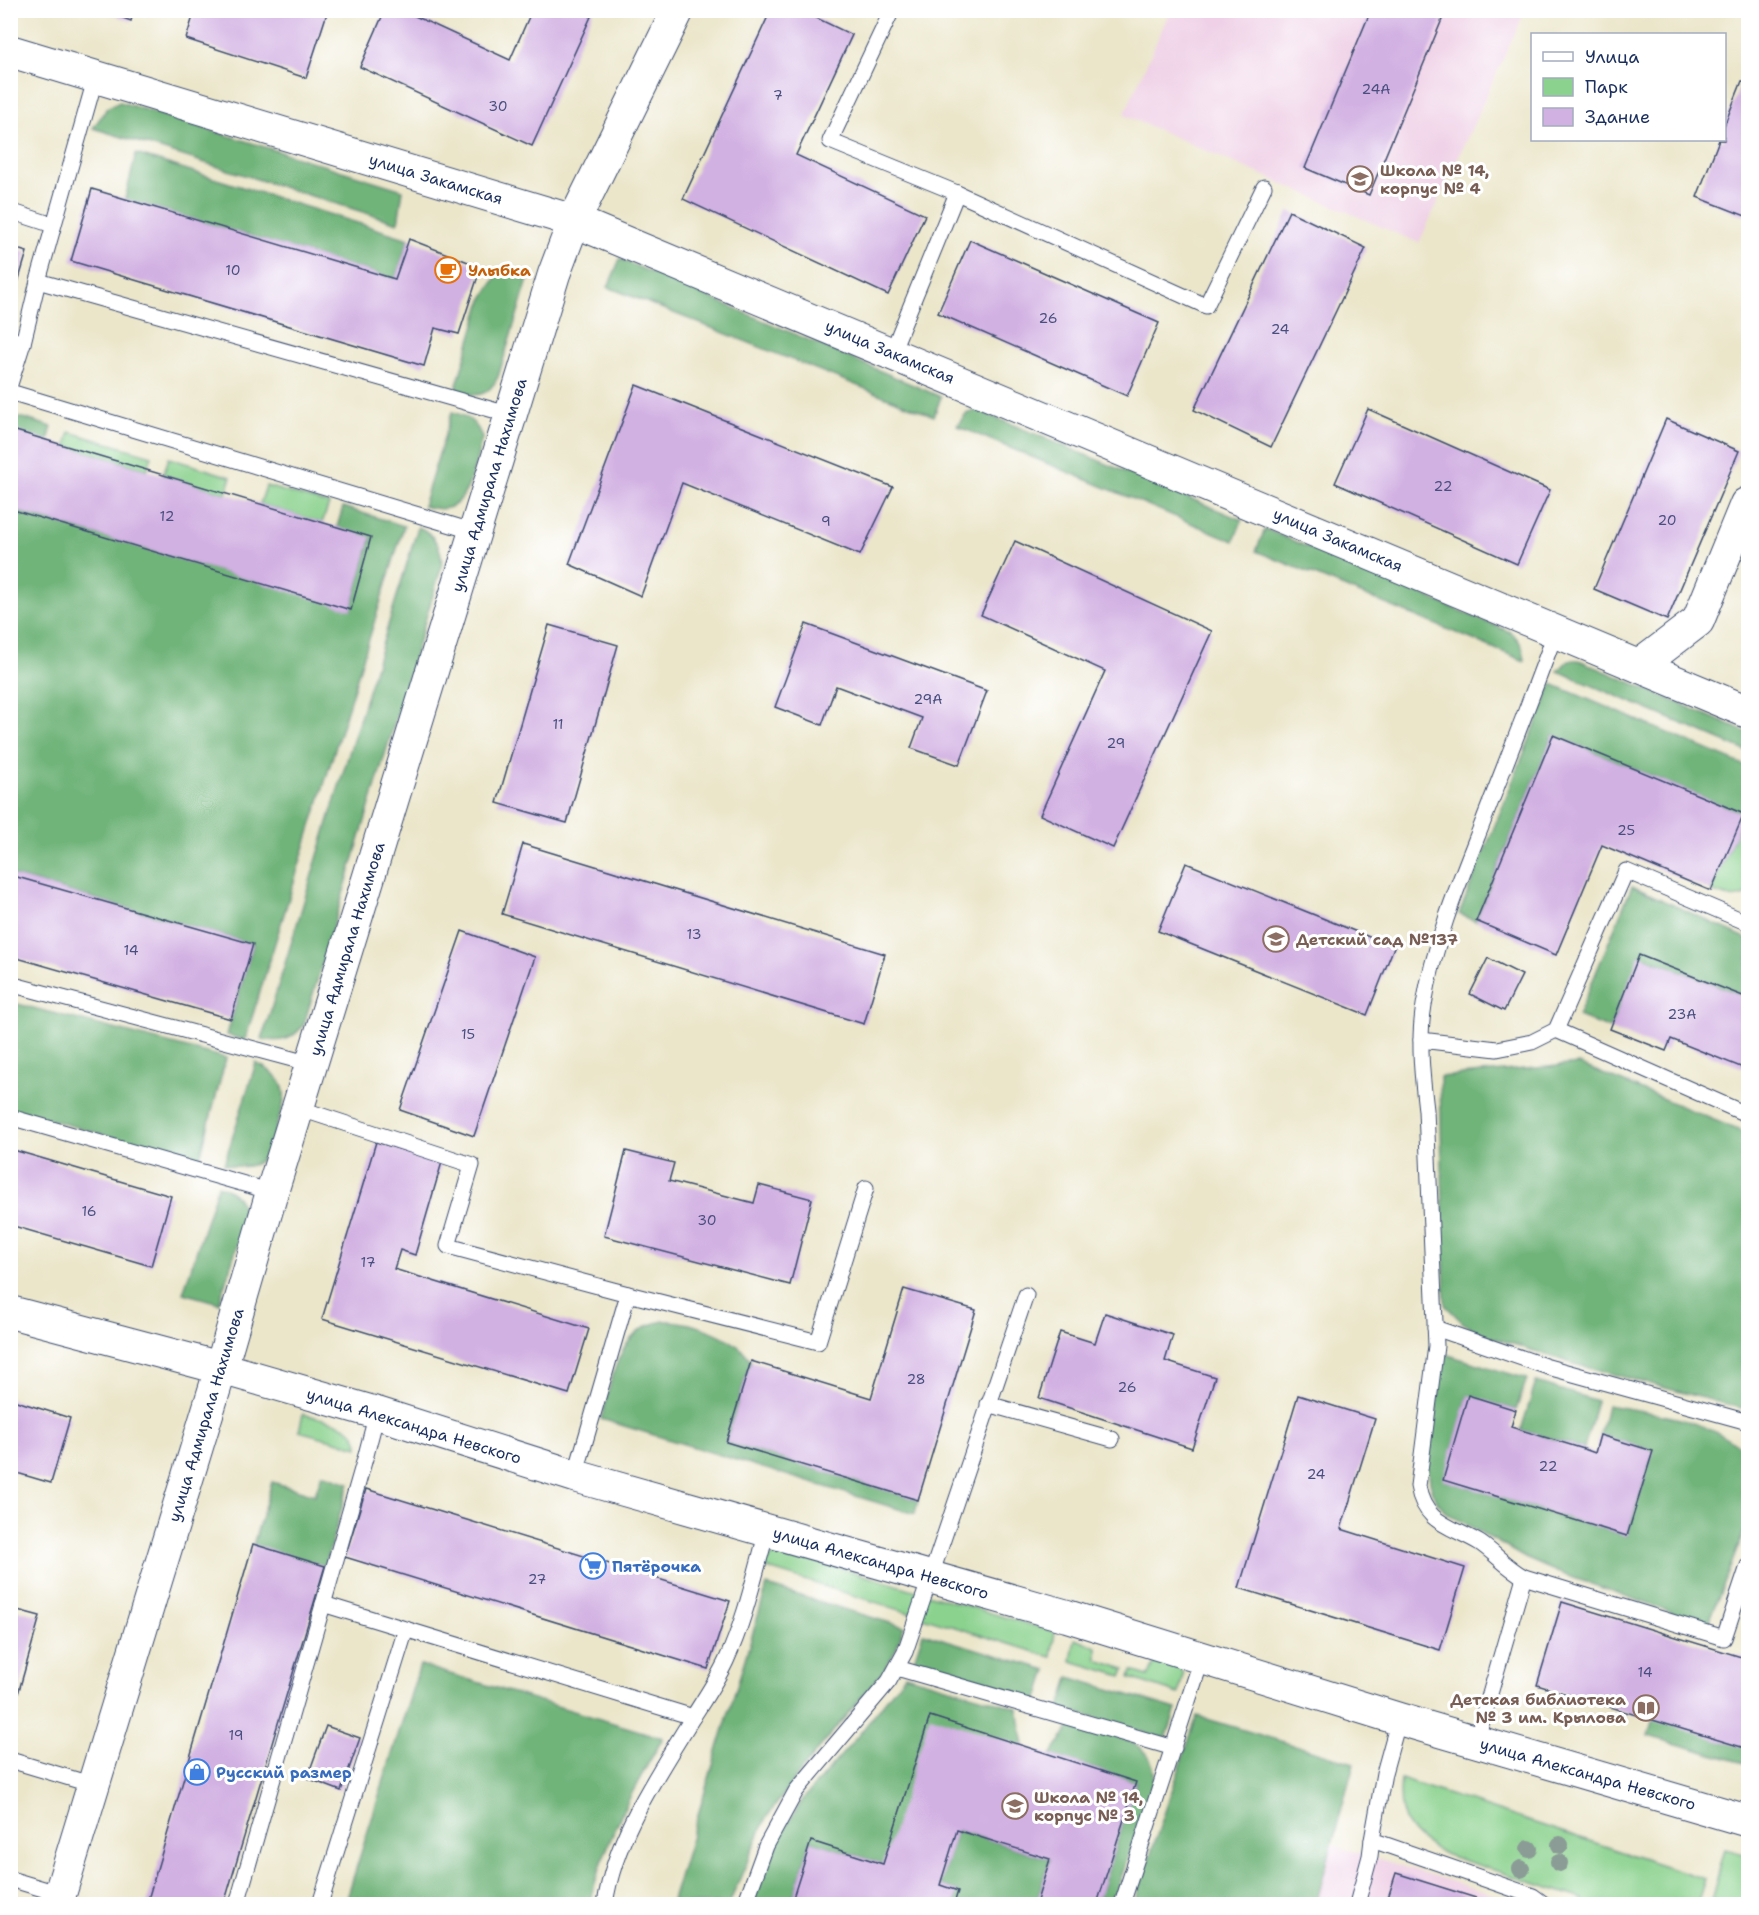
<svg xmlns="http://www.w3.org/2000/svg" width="1759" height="1915" font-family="'Shantell Sans',sans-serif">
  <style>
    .built { fill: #efd0e6 }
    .green { fill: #8bd28e; stroke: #538076; stroke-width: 1.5 }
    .forest { fill: #70b479; stroke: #46726c; stroke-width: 1.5 }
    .building { fill: #d1b0e2 }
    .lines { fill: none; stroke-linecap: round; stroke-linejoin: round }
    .lane-casing { stroke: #3a4a6e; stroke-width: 17 }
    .street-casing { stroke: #3a4a6e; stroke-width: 34 }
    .lane { stroke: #fff; stroke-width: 15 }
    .street { stroke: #fff; stroke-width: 32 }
    .tree { fill: #8b9c96 }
    .labels { text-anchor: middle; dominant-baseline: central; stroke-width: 6; stroke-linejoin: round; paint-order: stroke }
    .number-label { font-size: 14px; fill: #484f7f }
    .education-label { font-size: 16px; font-weight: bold; fill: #785e54; stroke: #fff; text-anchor: start }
    .street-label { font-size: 16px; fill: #1b2f5e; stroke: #fff }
    .food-label { font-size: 16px; font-weight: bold; fill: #c56008; stroke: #fff; text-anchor: start }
    .shop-label { font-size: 16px; font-weight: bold; fill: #366cbe; stroke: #fff; text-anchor: start }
  </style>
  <rect width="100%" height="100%" fill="#fff"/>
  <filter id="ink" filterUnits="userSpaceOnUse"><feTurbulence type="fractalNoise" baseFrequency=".0167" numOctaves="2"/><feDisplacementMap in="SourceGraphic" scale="12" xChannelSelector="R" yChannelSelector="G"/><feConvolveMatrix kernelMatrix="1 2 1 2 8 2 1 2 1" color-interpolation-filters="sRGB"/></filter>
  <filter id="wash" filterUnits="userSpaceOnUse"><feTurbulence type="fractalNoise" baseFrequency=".008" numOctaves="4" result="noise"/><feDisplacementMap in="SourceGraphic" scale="24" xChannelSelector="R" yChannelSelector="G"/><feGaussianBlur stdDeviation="1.35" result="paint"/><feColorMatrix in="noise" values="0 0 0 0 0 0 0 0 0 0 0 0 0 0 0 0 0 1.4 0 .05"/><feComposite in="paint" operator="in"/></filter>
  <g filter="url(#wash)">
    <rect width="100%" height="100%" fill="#ebe6ca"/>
    <!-- built -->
    <g class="built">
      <path d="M1170 11H1525L1419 243 1124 115Z"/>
      <path d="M1331 1845 1370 1856 1523 1904H1315Z"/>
    </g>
    <!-- green -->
    <g class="green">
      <path d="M70 432 152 456 147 470 66 446Z"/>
      <path d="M169 458 231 477 226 494 163 475Z"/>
      <path d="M266 486 329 504 322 523 260 504Z"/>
      <path d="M1744 814 1748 816V894C1734 901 1725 896 1711 891Z"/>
      <path d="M303 1414C322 1420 358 1421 358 1447L299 1431Z"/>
      <path d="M786 1552 1055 1632 1051 1657 762 1567 773 1555Z"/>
      <path d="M1075 1639 1097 1647V1660L1125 1669 1122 1676 1071 1661Z"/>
      <path d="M1157 1660 1180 1668 1183 1674 1179 1694 1130 1678 1132 1671 1148 1676Z"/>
      <path d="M1401 1779 1705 1879 1697 1904H1581L1583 1899 1447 1855C1410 1838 1396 1820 1401 1779Z"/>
      <path d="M1725 1849 1748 1855V1904H1710Z"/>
    </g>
    <!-- forest -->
    <g class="forest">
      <path d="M120 102 403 190 398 223 93 128 108 107Z"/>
      <path d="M136 154 409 239 395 279 125 199Z"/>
      <path d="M620 259 941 397 934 416 608 287Z"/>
      <path d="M501 269 528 280 498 377C487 399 476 396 455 392L482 300Z"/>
      <path d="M977 410 1242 520 1234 541 957 426 966 414Z"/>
      <path d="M452 412C467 416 477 422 482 438 476 458 470 504 447 508 439 510 431 508 423 506Z"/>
      <path d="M18 418H23L52 427 48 441 16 432 11 448V423Z"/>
      <path d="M343 507 404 526 245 1040 227 1035 253 944 11 875 10 509 351 609 371 538 337 527Z"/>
      <path d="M418 527C434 533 444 550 441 568L304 1024C293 1040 280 1043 262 1039Z"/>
      <path d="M1265 529 1508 631C1520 638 1524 648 1525 661L1256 551Z"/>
      <path d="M1573 660H1579L1748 733V752L1558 671 1567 662Z"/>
      <path d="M1552 684 1748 767V816L1553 735 1476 921 1459 914Z"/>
      <path d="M1632 886 1748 939V998L1640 955 1610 1029 1578 1016Z"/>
      <path d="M10 1002 226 1058 199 1161 11 1109Z"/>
      <path d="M256 1063C268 1069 282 1077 284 1092 286 1102 280 1114 277 1124 267 1155 263 1174 224 1164Z"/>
      <path d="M1579 1064 1748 1134V1407L1741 1408 1578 1365 1488 1336 1464 1324 1445 1305 1440 1077Z"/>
      <path d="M218 1185C236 1192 243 1201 245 1220L219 1303 183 1293Z"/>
      <path d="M664 1321C690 1320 738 1337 751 1361L726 1442 918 1500 915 1514 601 1419C613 1380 616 1329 664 1321Z"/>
      <path d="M1445 1354 1527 1379 1516 1410 1468 1396 1444 1480 1627 1536 1653 1451 1600 1435 1607 1405C1660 1414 1702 1418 1746 1450L1748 1453V1521L1708 1625 1557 1572 1525 1558 1447 1513 1435 1499 1430 1482 1428 1465Z"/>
      <path d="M1536 1382 1597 1401 1584 1449 1521 1430Z"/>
      <path d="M322 1474 349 1483 325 1566 253 1545 272 1482 315 1495Z"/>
      <path d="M767 1586 904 1627 896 1649 884 1670 807 1763 766 1818 729 1904H671Z"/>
      <path d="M923 1633 1047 1670 1037 1702 912 1666Z"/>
      <path d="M420 1665 663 1738C629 1795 606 1840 589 1904H345Z"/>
      <path d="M905 1675 1018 1708 1024 1746 883 1864 811 1841 791 1904H752L782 1832 804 1798 858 1736Z"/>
      <path d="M1069 1677 1176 1709 1166 1739 1060 1708Z"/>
      <path d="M1197 1716 1354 1763 1316 1904H1134Z"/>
      <path d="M1653 1718 1748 1749V1764L1648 1736Z"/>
      <path d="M1071 1725C1103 1734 1158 1737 1154 1781L1112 1904H1097L1136 1782 1051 1755Z"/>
      <path d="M957 1830 1050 1859 1036 1904H954L958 1891 940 1885Z"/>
    </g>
    <g id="blocks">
      <!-- building -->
      <g class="building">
        <path d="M102 10H134L131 21Z"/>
        <path d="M195 10H328L306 78 186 39Z"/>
        <path d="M385 10H402L510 60 532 10H594L532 146 360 67Z"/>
        <path d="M771 10H800L852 35 796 155 925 215 888 295 683 199Z"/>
        <path d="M1371 10H1446L1369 195 1305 168Z"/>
        <path d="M1742 81 1748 84V217L1697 197 1719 140H1724V126Z"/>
        <path d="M92 189 395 279 409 239 481 267 459 334 435 328 424 366 71 261Z"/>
        <path d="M1289 211 1366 248 1271 447 1194 410Z"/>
        <path d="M970 240 1159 323 1127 396 938 313Z"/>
        <path d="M10 247 27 252 11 306H10Z"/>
        <path d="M636 385 893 487 860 555 682 483 641 596 569 564Z"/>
        <path d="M1368 409 1550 490 1517 564 1335 483Z"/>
        <path d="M1666 419 1739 451 1667 620 1594 589Z"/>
        <path d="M16 431 371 537 351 610 10 509V448Z"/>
        <path d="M1015 541 1212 631 1113 848 1040 815 1105 671 981 615Z"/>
        <path d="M806 624 987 691 959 765 911 748 922 718 836 686 822 725 775 707Z"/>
        <path d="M549 625 618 645 567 823 497 803Z"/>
        <path d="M1553 735 1744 814 1711 891 1602 845 1556 955 1476 921Z"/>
        <path d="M523 844 885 954 864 1024 502 914Z"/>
        <path d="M1186 863 1394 947 1367 1015 1158 931Z"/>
        <path d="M10 875 253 944 231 1019 10 956Z"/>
        <path d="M462 931 535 957 474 1136 400 1110Z"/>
        <path d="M1639 955 1748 998V1070L1671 1039 1666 1051 1610 1029Z"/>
        <path d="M1488 958 1522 975 1504 1011 1470 994Z"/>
        <path d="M376 1142 442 1162 415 1255 400 1250 394 1269 589 1329 569 1394 322 1319Z"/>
        <path d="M10 1149 171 1196 151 1266 10 1225Z"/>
        <path d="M626 1151 674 1163 669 1181 754 1203 759 1185 812 1199 790 1285 604 1236Z"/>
        <path d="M904 1289 976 1310 918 1500 726 1442 751 1361 871 1398Z"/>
        <path d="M1105 1313 1173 1335 1165 1361 1215 1377 1192 1448 1039 1398 1060 1332 1095 1343Z"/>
        <path d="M1298 1395 1375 1419 1341 1529 1465 1568 1440 1650 1239 1588Z"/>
        <path d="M1468 1395 1516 1410 1511 1427 1584 1449 1595 1453 1600 1435 1653 1451 1627 1536 1443 1480Z"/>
        <path d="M10 1399 70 1418 51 1483 10 1471Z"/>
        <path d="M366 1489 730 1601 708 1669 345 1557Z"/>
        <path d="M253 1544 325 1566 224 1904H151L147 1903Z"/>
        <path d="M1562 1602 1748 1659V1749L1537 1685Z"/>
        <path d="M10 1608 40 1616 18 1694 10 1692Z"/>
        <path d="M930 1716 1136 1782 1097 1904H1036L1050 1859 957 1830 940 1885 958 1891 954 1904H791L811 1841 883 1864Z"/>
        <path d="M326 1726 360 1738 341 1791 307 1778Z"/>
        <path d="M1396 1873 1495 1904H1386Z"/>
      </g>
    </g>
  </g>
  <g filter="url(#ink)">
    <use href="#blocks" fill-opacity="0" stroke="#3a4a6e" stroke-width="1.5"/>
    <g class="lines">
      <!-- lane casing -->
      <g class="lane-casing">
        <g id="lane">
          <path d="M892 10 830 141 957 193"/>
          <path d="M10 211 53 225"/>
          <path d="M38 281 511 415"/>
          <path d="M10 339 23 343 38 281 96 76"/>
          <path d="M892 352 957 193 1206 306 1264 187"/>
          <path d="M10 384 23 343"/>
          <path d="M10 392 475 532"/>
          <path d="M1556 631C1532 697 1506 762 1481 827 1458 885 1434 943 1424 1005 1418 1040 1422 1076 1426 1110L1436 1346 1418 1486C1424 1524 1452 1526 1480 1543 1496 1554 1506 1567 1524 1577L1724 1638 1748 1566"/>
          <path d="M10 984 311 1064"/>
          <path d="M1556 1030 1748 1115"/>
          <path d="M1421 1040 1497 1049 1532 1042 1556 1030 1626 871 1748 923"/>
          <path d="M298 1108 472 1165 448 1246 628 1294 575 1476"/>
          <path d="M10 1117 272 1192"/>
          <path d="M628 1294 818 1342 866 1188"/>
          <path d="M1435 1328 1548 1367 1748 1422"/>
          <path d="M988 1404 1112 1439"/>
          <path d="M323 1604 693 1717"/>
          <path d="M897 1668 1174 1748"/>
          <path d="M1399 1719 1384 1773 1372 1840 1533 1896 1544 1904"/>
          <path d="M1476 1742 1524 1577"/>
          <path d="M10 1760 93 1785"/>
          <path d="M10 1879 60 1894"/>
          <path d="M237 1904 366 1455 377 1413"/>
          <path d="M320 1904 406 1629"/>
          <path d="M605 1904C615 1837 656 1777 691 1720 703 1701 716 1682 726 1661 745 1620 755 1574 767 1531"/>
          <path d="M745 1904 766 1846 796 1791 889 1681 905 1652 1026 1295"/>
          <path d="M1122 1904 1202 1658"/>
          <path d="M1357 1904 1370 1856 1372 1840"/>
        </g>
      </g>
      <!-- street casing -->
      <g class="street-casing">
        <g id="street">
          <path d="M10 51 574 221 1748 712"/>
          <path d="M1639 666 1698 621 1746 504 1748 503"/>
          <path d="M10 1312 221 1368 377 1413 575 1476 1067 1616 1399 1719 1748 1821"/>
          <path d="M57 1904 221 1368 272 1192 554 274 574 221 678 10"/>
        </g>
      </g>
      <!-- lane -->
      <use href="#lane" class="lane"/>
      <!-- street -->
      <use href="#street" class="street"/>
    </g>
    <!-- trees -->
    <g class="tree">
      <circle cx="1560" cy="1845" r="9"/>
      <circle cx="1529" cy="1849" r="9"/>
      <circle cx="1559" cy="1863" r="9"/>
      <circle cx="1521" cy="1869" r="9"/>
    </g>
  </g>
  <!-- icons -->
  <defs>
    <g id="school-ring" transform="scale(1.35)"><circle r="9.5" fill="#fff" stroke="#8d6e63" stroke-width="1.5"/><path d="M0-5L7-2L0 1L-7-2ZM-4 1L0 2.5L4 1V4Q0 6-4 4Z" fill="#8d6e63"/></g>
    <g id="cafe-ring" transform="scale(1.35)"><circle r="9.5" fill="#fff" stroke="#e8710a" stroke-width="1.5"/><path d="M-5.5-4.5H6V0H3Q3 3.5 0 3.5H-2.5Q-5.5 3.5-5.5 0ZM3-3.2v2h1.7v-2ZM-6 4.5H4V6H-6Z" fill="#e8710a"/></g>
    <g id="supermarket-ring" transform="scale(1.35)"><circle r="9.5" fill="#fff" stroke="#3f7fe0" stroke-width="1.5"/><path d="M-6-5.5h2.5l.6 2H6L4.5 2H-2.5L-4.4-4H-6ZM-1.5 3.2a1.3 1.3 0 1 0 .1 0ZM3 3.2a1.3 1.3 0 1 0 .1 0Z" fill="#3f7fe0"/></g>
    <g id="library-ring" transform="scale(1.35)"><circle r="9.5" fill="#fff" stroke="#8d6e63" stroke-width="1.5"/><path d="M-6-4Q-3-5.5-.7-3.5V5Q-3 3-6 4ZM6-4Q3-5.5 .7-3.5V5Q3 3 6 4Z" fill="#8d6e63"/></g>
    <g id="shop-ring" transform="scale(1.35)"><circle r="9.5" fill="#fff" stroke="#3f7fe0" stroke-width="1.5"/><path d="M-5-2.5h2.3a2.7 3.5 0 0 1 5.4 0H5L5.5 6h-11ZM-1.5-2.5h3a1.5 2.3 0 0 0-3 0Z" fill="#3f7fe0"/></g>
  </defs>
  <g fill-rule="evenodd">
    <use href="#school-ring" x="1360" y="179"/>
    <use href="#cafe-ring" x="448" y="270"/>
    <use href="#school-ring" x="1276" y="939"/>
    <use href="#supermarket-ring" x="593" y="1566"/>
    <use href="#library-ring" x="1646" y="1708"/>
    <use href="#shop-ring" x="197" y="1772"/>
    <use href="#school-ring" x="1015" y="1806"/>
  </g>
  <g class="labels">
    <!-- number labels -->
    <g class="number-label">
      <text x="1376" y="89">24А</text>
      <text x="778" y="95">7</text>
      <text x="498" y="106">30</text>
      <text x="233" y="270">10</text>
      <text x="1048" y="318">26</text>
      <text x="1280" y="329">24</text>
      <text x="1443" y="486">22</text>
      <text x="167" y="516">12</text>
      <text x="1667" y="520">20</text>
      <text x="826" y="521">9</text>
      <text x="928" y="699">29А</text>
      <text x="558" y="724">11</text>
      <text x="1116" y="743">29</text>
      <text x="1626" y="830">25</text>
      <text x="694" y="934">13</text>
      <text x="131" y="950">14</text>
      <text x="1682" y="1014">23А</text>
      <text x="468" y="1034">15</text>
      <text x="89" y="1211">16</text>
      <text x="707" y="1220">30</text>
      <text x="368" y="1262">17</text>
      <text x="916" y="1379">28</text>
      <text x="1127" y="1387">26</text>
      <text x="1548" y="1466">22</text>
      <text x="1316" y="1474">24</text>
      <text x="537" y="1579">27</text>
      <text x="1645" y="1672">14</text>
      <text x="236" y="1735">19</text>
    </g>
    <!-- education labels -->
    <g class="education-label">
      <text x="1380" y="170">Школа № 14,<tspan x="1380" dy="18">корпус № 4</tspan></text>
      <text x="1296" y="939">Детский сад №137</text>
      <text x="1626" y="1699" text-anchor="end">Детская библиотека<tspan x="1626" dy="18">№ 3 им. Крылова</tspan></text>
      <text x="1034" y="1797">Школа № 14,<tspan x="1034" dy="18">корпус № 3</tspan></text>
    </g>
    <!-- street labels -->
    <g class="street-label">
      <text transform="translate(436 179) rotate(17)">улица Закамская</text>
      <text transform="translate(890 352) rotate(23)">улица Закамская</text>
      <text transform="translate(489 485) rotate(-73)">улица Адмирала Нахимова</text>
      <text transform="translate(1338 540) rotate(23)">улица Закамская</text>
      <text transform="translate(347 949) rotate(-73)">улица Адмирала Нахимова</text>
      <text transform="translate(206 1415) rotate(-73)">улица Адмирала Нахимова</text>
      <text transform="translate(414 1426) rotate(17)">улица Александра Невского</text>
      <text transform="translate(881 1563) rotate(16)">улица Александра Невского</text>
      <text transform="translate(1588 1774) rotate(16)">улица Александра Невского</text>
    </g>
    <!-- food labels -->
    <g class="food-label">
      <text x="468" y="270">Улыбка</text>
    </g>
    <!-- shop labels -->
    <g class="shop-label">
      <text x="612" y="1566">Пятёрочка</text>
      <text x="216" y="1772">Русский размер</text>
    </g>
  </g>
  <!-- margin -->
  <rect width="1759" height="1915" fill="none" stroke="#fff" stroke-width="36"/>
  <!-- legend -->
  <rect x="1531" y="33" width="195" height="108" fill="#ffffff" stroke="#a4acbf" stroke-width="1.5"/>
  <rect x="1543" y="52" width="30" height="9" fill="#ffffff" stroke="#a4acbf" stroke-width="1.5"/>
  <text x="1585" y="63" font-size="18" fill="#1b2f5e">Улица</text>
  <rect x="1543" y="78" width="30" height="18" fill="#8bd28e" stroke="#a4acbf" stroke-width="1.5"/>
  <text x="1585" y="93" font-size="18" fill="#1b2f5e">Парк</text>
  <rect x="1543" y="108" width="30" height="18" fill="#d1b0e2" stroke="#a4acbf" stroke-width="1.5"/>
  <text x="1585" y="123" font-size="18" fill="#1b2f5e">Здание</text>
</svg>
